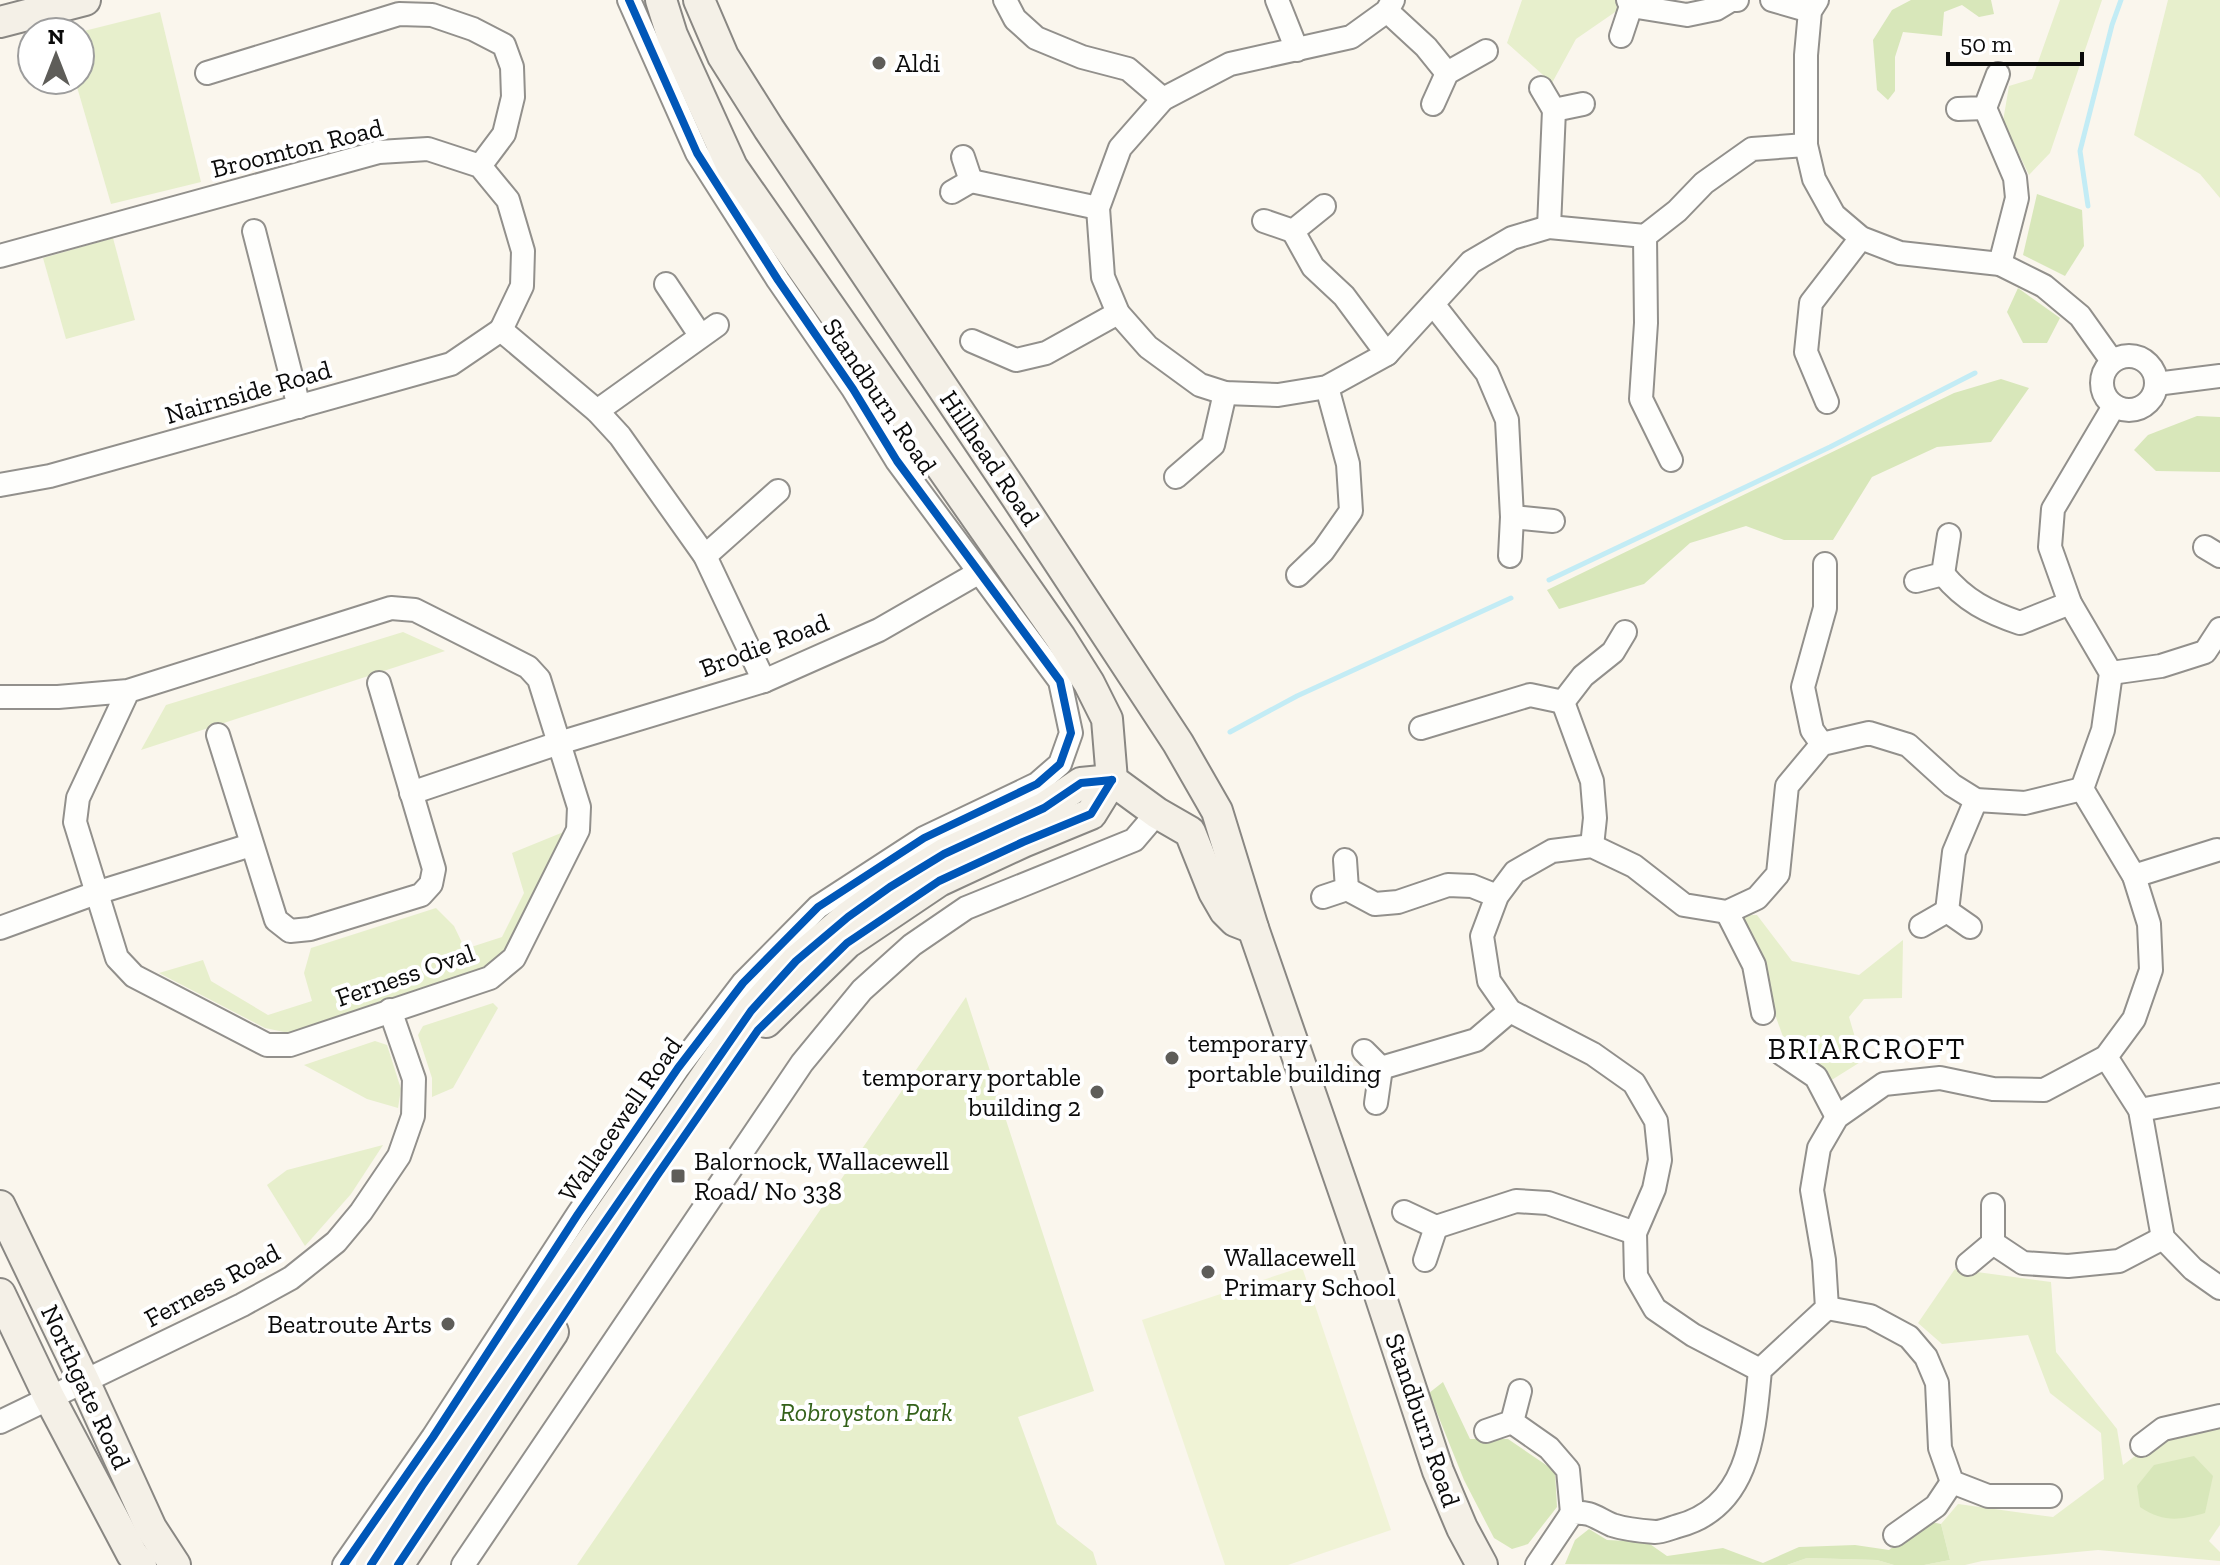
<svg xmlns="http://www.w3.org/2000/svg" width="2220" height="1565" font-family="'Zilla Slab',serif">
  <style>
    .green { fill: #e7efcc }
    .forest { fill: #d8e7ba }
    .pitch { fill: #f0f3d6 }
    .lines { fill: none; stroke-linecap: round; stroke-linejoin: round }
    .stream { stroke: #c3ecf5; stroke-width: 5 }
    .street-casing { stroke: #92908c; stroke-width: 26 }
    .secondary-casing { stroke: #898783; stroke-width: 34 }
    .street { stroke: #fefefc; stroke-width: 22 }
    .secondary { stroke: #f4f0e7; stroke-width: 30 }
    .cycleway-casing { stroke: #fff; stroke-width: 13 }
    .cycleway { stroke: #0057b8; stroke-width: 8 }
    .poi-dot { fill: #5e5d59; stroke: #fff; stroke-width: 3 }
    .labels { text-anchor: middle; dominant-baseline: central; stroke-width: 8; stroke-linejoin: round; paint-order: stroke }
    .poi-label { font-size: 26px; fill: #0a0a0a; stroke: #fff; text-anchor: start }
    .street-label { font-size: 26px; fill: #0a0a0a; stroke: #fff }
    .park-label { font-size: 26px; font-style: italic; fill: #34621a; stroke: #fff }
    .quarter-label { font-size: 30px; letter-spacing: 2px; fill: #0a0a0a; stroke: #fff }
  </style>
  <rect width="100%" height="100%" fill="#faf6ed"/>
  <!-- green -->
  <g class="green">
    <path d="M1522 0H1617L1621 8 1576 39 1552 83 1507 43Z"/>
    <path d="M2060 0H2102L2050 153 2029 175 2003 121 2009 86 2032 79Z"/>
    <path d="M2168 0H2220V198L2200 174 2134 135Z"/>
    <path d="M160 12 201 182 111 204 75 80H80V32Z"/>
    <path d="M113 238 135 320 66 339 43 258Z"/>
    <path d="M403 632 445 651 141 750 166 705Z"/>
    <path d="M566 831 502 962 486 975 289 1033 265 1028 159 973 203 960 211 981 268 1015 312 1001 304 973 311 948 436 908 454 926 465 949 502 937 524 893 512 853Z"/>
    <path d="M1739 915H1757L1792 961 1859 975 1903 940 1902 998 1864 999 1849 1017 1862 1061 1830 1081 1786 1045Z"/>
    <path d="M966 997 1094 1391 1018 1417 1057 1524 1093 1552 1097 1565H577Z"/>
    <path d="M493 1003 498 1008 453 1088 432 1097V1078L418 1035 423 1026Z"/>
    <path d="M375 1041 387 1045 401 1089 398 1108 367 1099 304 1065Z"/>
    <path d="M383 1145 351 1194 305 1246 267 1185 287 1170Z"/>
    <path d="M1955 1269 2051 1282 2056 1352 2117 1429 2123 1465 2166 1433 2220 1423V1525L2209 1541 2220 1552V1561L2098 1550 1982 1561 1965 1565H1924L1950 1560 1941 1524 1958 1504 2053 1517 2104 1479 2101 1433 2050 1393 2028 1335 1942 1344 1918 1323Z"/>
    <path d="M1807 1558 1877 1560 1894 1565H1787Z"/>
  </g>
  <!-- forest -->
  <g class="forest">
    <path d="M1911 0H1991L1994 14 1979 17 1962 5 1944 12 1942 36 1903 32 1895 57V91L1888 100 1877 90 1873 40 1892 10Z"/>
    <path d="M2037 194 2082 210 2084 246 2065 276 2023 255Z"/>
    <path d="M2018 288 2060 318 2047 343H2023L2007 312Z"/>
    <path d="M2001 379 2029 388 1991 442 1937 447 1872 477 1833 540H1784L1746 526 1690 543 1644 584 1559 609 1547 590 1954 393Z"/>
    <path d="M2197 416 2220 417V472L2156 471 2134 450 2148 435Z"/>
    <path d="M1443 1382 1470 1439H1508L1555 1471 1557 1507 1528 1544 1512 1549 1494 1538 1464 1480 1429 1393Z"/>
    <path d="M2194 1456 2213 1476 2205 1513C2180 1520 2164 1523 2140 1507L2137 1486 2154 1465Z"/>
    <path d="M1926 1521 1941 1524 1950 1560 1924 1565H1894L1877 1560 1807 1558 1787 1565 1565 1564 1575 1540 1589 1529 1607 1540 1647 1542 1667 1556 1723 1548 1763 1563 1799 1547 1855 1545 1889 1550Z"/>
  </g>
  <!-- pitch -->
  <path class="pitch" d="M1302 1267 1391 1530 1288 1565H1225L1142 1320Z"/>
  <g class="lines">
    <!-- stream -->
    <g class="stream">
      <path d="M2088 206 2080 151 2112 25 2121 0"/>
      <path d="M1549 580 1830 447 1975 373"/>
      <path d="M1230 732 1297 696 1511 598"/>
    </g>
    <!-- street casing -->
    <g class="street-casing">
      <g id="street">
        <path d="M1005 0 1015 19 1036 38 1082 57 1128 69 1163 99"/>
        <path d="M1277 0 1297 50"/>
        <path d="M1393 0 1387 11 1351 37 1230 64 1163 99 1120 148 1098 208 1103 277 1118 313 1148 347 1200 385 1225 393 1278 395 1327 387 1387 354 1471 262 1512 238 1549 227 1645 236 1677 211 1704 183 1752 149 1806 145"/>
        <path d="M1772 0 1810 11"/>
        <path d="M1817 0 1810 11 1806 55V145L1814 179 1834 215 1861 238 1900 253 2000 264 2044 286 2080 316 2112 361"/>
        <path d="M1631 6 1687 15 1716 9 1731 0H1737"/>
        <path d="M1387 11 1426 47 1447 73"/>
        <path d="M1621 36 1631 6 1628 0"/>
        <path d="M207 73 399 14 432 15 473 29 504 45 512 67 513 97 504 134 480 166"/>
        <path d="M1541 88 1554 110 1583 104"/>
        <path d="M1433 104 1447 73 1486 51"/>
        <path d="M1985 108 2015 178 2017 198 2000 264"/>
        <path d="M1958 109 1985 108 1998 74"/>
        <path d="M971 181 1098 208"/>
        <path d="M952 192 971 181 963 157"/>
        <path d="M1264 221 1293 231 1324 206"/>
        <path d="M1549 227 1554 110"/>
        <path d="M254 231 299 407"/>
        <path d="M1293 231 1313 267 1344 296 1387 354"/>
        <path d="M1645 236 1646 323 1641 399 1671 460"/>
        <path d="M0 256 379 152 428 149 480 166 508 200 523 251 522 286 501 330"/>
        <path d="M666 284 700 335"/>
        <path d="M1433 304 1487 373 1507 420 1512 517 1510 556"/>
        <path d="M501 330 597 411 620 436 705 556 764 681"/>
        <path d="M972 341 1016 360 1046 353 1118 313"/>
        <circle cx="2129" cy="383" r="27"/>
        <path d="M2156 384 2220 376"/>
        <path d="M1827 402 1806 352 1811 303 1861 238"/>
        <path d="M597 411 717 325"/>
        <path d="M1176 477 1213 445 1225 393"/>
        <path d="M0 485 50 476 451 364 501 330"/>
        <path d="M1512 517 1553 521"/>
        <path d="M2205 547 2220 556"/>
        <path d="M705 556 778 491"/>
        <path d="M1943 574C1965 601 1988 612 2020 623L2070 603"/>
        <path d="M1298 575 1323 551 1351 511 1348 464 1327 387"/>
        <path d="M1916 581 1943 574 1949 535"/>
        <path d="M2111 673 2161 666 2205 652 2220 629"/>
        <path d="M0 697H58L128 691 391 608 415 610 528 667 539 679 579 807 578 830 514 958 490 978 290 1045H267L134 976 117 958 75 822 78 798 128 691"/>
        <path d="M1563 702 1592 781 1595 818 1592 846"/>
        <path d="M1421 728 1530 695 1563 702 1583 676 1613 652 1625 632"/>
        <path d="M218 735 276 920 290 931 310 929 421 895 431 884 434 869 379 683"/>
        <path d="M1822 744 1812 730 1803 687 1825 608V564"/>
        <path d="M411 793 559 743 764 681 879 630 978 573"/>
        <path d="M2134 876 2217 850"/>
        <path d="M1347 889 1375 904 1398 902 1448 885 1472 886 1497 896"/>
        <path d="M1323 897 1347 889 1345 860"/>
        <path d="M1947 911 1954 852 1976 800"/>
        <path d="M1727 912 1754 965 1763 1013"/>
        <path d="M1921 926 1947 911 1970 927"/>
        <path d="M0 928 96 893 251 845"/>
        <path d="M1364 1051 1381 1068 1376 1103"/>
        <path d="M1782 1054 1816 1077 1837 1117"/>
        <path d="M2106 1057 2140 1110 2163 1238 2193 1269 2220 1288"/>
        <path d="M1381 1068 1476 1040 1510 1011"/>
        <path d="M2140 1110 2220 1095"/>
        <path d="M1404 1212 1436 1227 1425 1260"/>
        <path d="M1436 1227 1516 1201 1548 1203 1635 1233"/>
        <path d="M1993 1243 2023 1263 2068 1266 2119 1261 2163 1238"/>
        <path d="M1968 1264 1993 1243V1205"/>
        <path d="M1827 1308 1870 1316 1909 1337 1926 1357 1937 1383 1940 1448 1952 1482 1988 1496H2050"/>
        <path d="M1760 1370 1693 1335 1655 1309 1636 1276 1635 1233 1654 1189 1660 1160 1656 1121 1634 1083 1593 1054 1510 1011 1489 981 1482 936 1497 896 1515 872 1552 851 1592 846 1634 866 1684 905 1727 912 1757 898 1778 874 1787 786 1822 744 1869 733 1908 745 1952 785 1976 800 2025 803 2082 789"/>
        <path d="M0 1422 242 1305 291 1278 336 1242 361 1212 399 1156 413 1116 414 1079 390 1010"/>
        <path d="M1512 1422 1549 1448 1568 1470 1572 1513"/>
        <path d="M1486 1431 1512 1422 1520 1391"/>
        <path d="M2142 1445 2163 1429 2220 1416"/>
        <path d="M1895 1535 1936 1506 1952 1482"/>
        <path d="M344 1565 433 1437 578 1214 678 1068 743 983 818 907 924 838 1037 784 1060 764 1071 733 1060 681 897 461 853 389 778 280 697 153 629 0"/>
        <path d="M463 1565 802 1063 862 990 912 945 966 908 1134 840 1157 813"/>
        <path d="M1537 1565 1572 1513C1591 1511 1596 1518 1612 1525 1624 1529 1642 1531 1655 1532 1662 1532 1671 1528 1678 1526 1750 1507 1754 1432 1760 1370L1827 1308 1824 1260 1812 1190 1819 1148 1837 1117 1884 1084 1940 1078 1993 1089 2044 1090 2106 1057 2134 1019 2151 970 2149 924 2134 876 2082 789 2103 730 2111 673 2070 603 2050 547 2053 509 2114 406"/>
      </g>
    </g>
    <!-- secondary casing -->
    <g class="secondary-casing">
      <g id="secondary">
        <path d="M661 0 672 35 732 167 1060 637 1089 683 1107 719 1112 780 1157 813 1190 832 1214 892 1225 911 1235 921 1253 928"/>
        <path d="M699 0 723 56 769 129 1017 498 1178 743 1217 811 1253 928 1380 1295 1438 1471 1462 1528 1482 1565"/>
        <path d="M0 22 85 0"/>
        <path d="M766 1022 847 943 939 881 1023 842 1091 814 1112 780"/>
        <path d="M0 1206 84 1381 151 1528 175 1565"/>
        <path d="M0 1294 49 1397 132 1554 141 1565"/>
        <path d="M371 1565 422 1486 751 1011 796 961 848 917 890 887 944 854 1044 808 1081 783 1112 780"/>
        <path d="M398 1565 553 1332"/>
      </g>
    </g>
    <!-- street -->
    <use href="#street" class="street"/>
    <!-- secondary -->
    <use href="#secondary" class="secondary"/>
    <!-- cycleway casing -->
    <g class="cycleway-casing">
      <g id="cycleway">
        <path d="M344 1565 433 1437 578 1214 678 1068 743 983 818 907 924 838 1037 784 1060 764 1071 733 1060 681 897 461 853 389 778 280 697 153 629 0"/>
        <path d="M371 1565 422 1486 751 1011 796 961 848 917 890 887 944 854 1044 808 1081 783 1112 780"/>
        <path d="M398 1565 656 1177 758 1030 847 943 939 881 1023 842 1091 814 1112 780"/>
      </g>
    </g>
    <!-- cycleway -->
    <use href="#cycleway" class="cycleway"/>
  </g>
  <!-- markers -->
  <g class="poi-dot">
    <circle cx="879" cy="63" r="8"/>
    <circle cx="1172" cy="1058" r="8"/>
    <circle cx="1097" cy="1092" r="8"/>
    <rect x="670" y="1168" width="16" height="16" rx="4"/>
    <circle cx="1208" cy="1272" r="8"/>
    <circle cx="448" cy="1324" r="8"/>
  </g>
  <g class="labels">
    <!-- poi labels -->
    <g class="poi-label">
      <text x="895" y="63">Aldi</text>
      <text x="1188" y="1043">temporary<tspan x="1188" dy="30">portable building</tspan></text>
      <text x="1081" y="1077" text-anchor="end">temporary portable<tspan x="1081" dy="30">building 2</tspan></text>
      <text x="694" y="1161">Balornock, Wallacewell<tspan x="694" dy="30">Road/ No 338</tspan></text>
      <text x="1224" y="1257">Wallacewell<tspan x="1224" dy="30">Primary School</tspan></text>
      <text x="432" y="1324" text-anchor="end">Beatroute Arts</text>
    </g>
    <!-- street labels -->
    <g class="street-label">
      <text transform="translate(297 148) rotate(-14)">Broomton Road</text>
      <text transform="translate(248 392) rotate(-16)">Nairnside Road</text>
      <text transform="translate(880 396) rotate(56)">Standburn Road</text>
      <text transform="translate(990 458) rotate(56)">Hillhead Road</text>
      <text transform="translate(764 645) rotate(-21)">Brodie Road</text>
      <text transform="translate(405 975) rotate(-19)">Ferness Oval</text>
      <text transform="translate(620 1119) rotate(-55)">Wallacewell Road</text>
      <text transform="translate(212 1285) rotate(-28)">Ferness Road</text>
      <text transform="translate(86 1387) rotate(65)">Northgate Road</text>
      <text transform="translate(1423 1420) rotate(71)">Standburn Road</text>
    </g>
    <!-- park labels -->
    <g class="park-label">
      <text x="866" y="1412">Robroyston Park</text>
    </g>
    <!-- quarter labels -->
    <g class="quarter-label">
      <text x="1867" y="1049">BRIARCROFT</text>
    </g>
  </g>
  <!-- north arrow -->
  <g transform="translate(56 56)"><circle r="38" fill="#ffffff" stroke="#9d9d9d" stroke-width="2"/>
  <path d="M0-6L14 30L0 20L-14 30Z" fill="#5e5d59"/>
  <text y="-12" font-size="22" font-weight="bold" text-anchor="middle" fill="#0a0a0a">N</text>
  </g>
  <!-- scale -->
  <path d="M1948 52v12h134v-12" fill="none" stroke="#0a0a0a" stroke-width="4"/>
  <text x="1960" y="52" font-size="24" fill="#0a0a0a" stroke="#ffffff" stroke-width="6" paint-order="stroke">50 m</text>
</svg>
